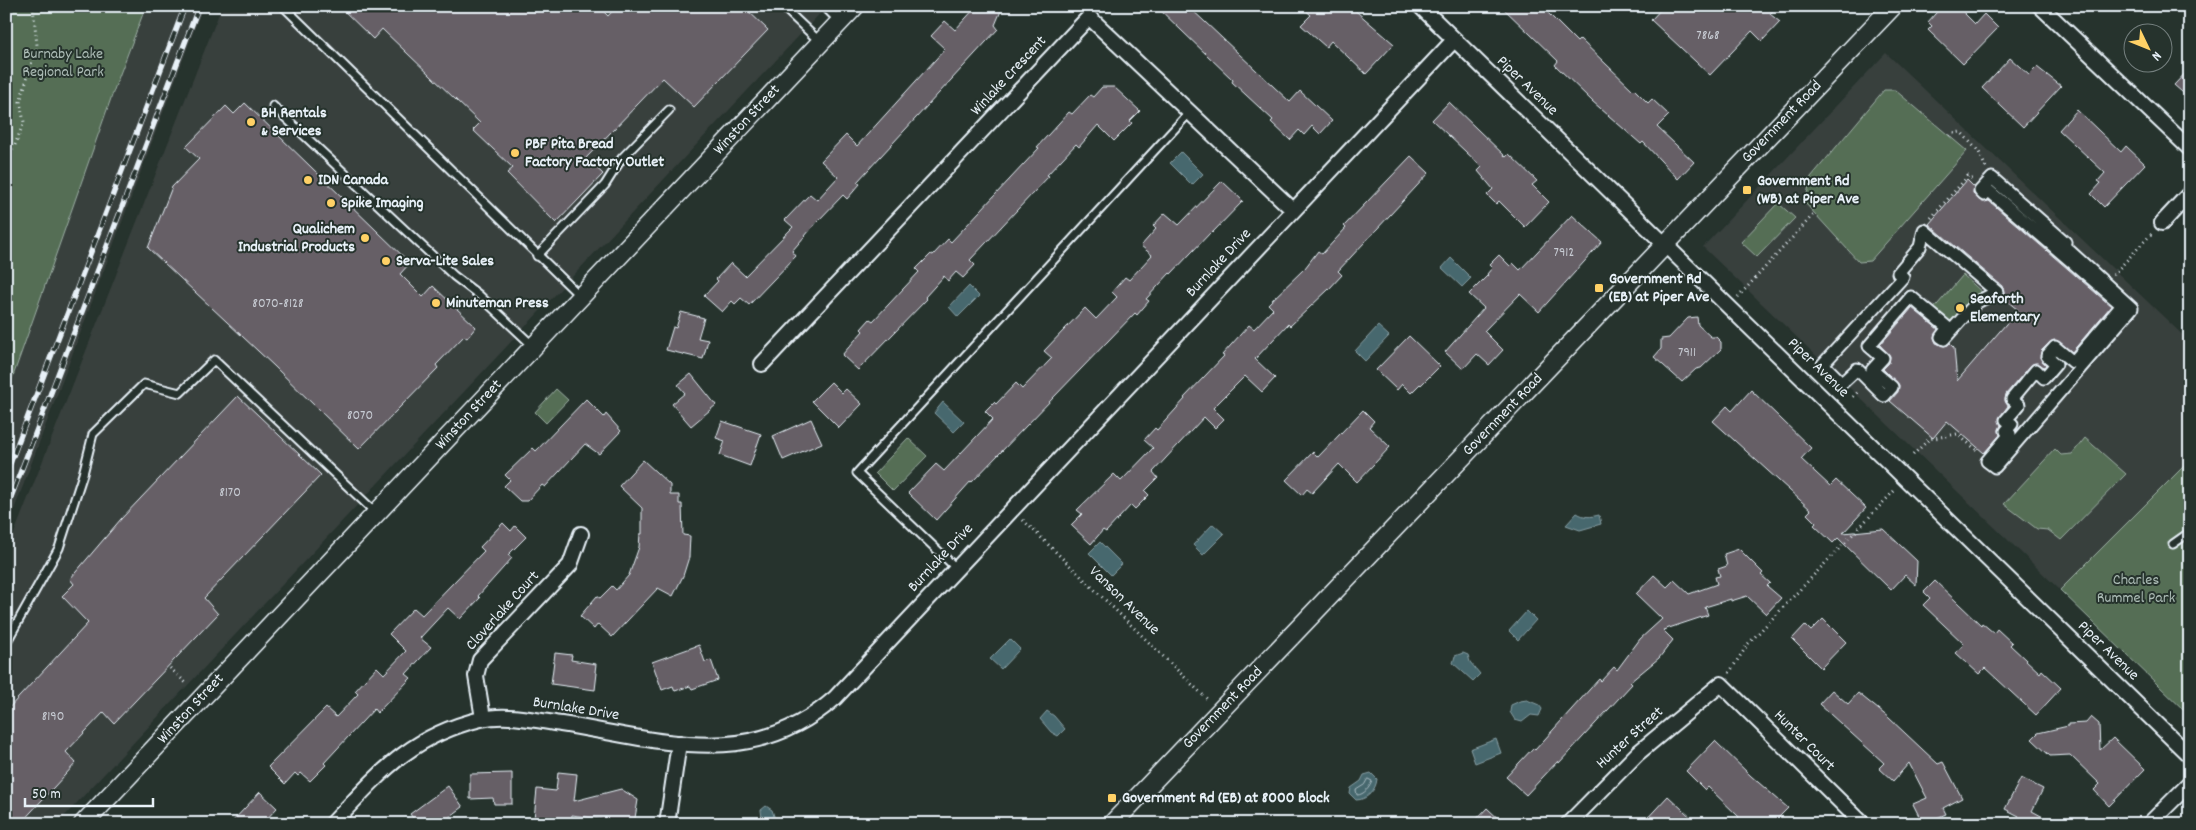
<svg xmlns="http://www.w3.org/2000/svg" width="2196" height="830" font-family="Dekko,sans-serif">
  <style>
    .built { fill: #39403e }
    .green { fill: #546e55; stroke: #9eb0a6 }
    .water { fill: #47686e; stroke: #879fa5 }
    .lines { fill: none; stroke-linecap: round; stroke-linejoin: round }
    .shore { stroke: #a8bac1; stroke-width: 1 }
    .building { fill: #665e66; stroke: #e8f1f8 }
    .service-casing { stroke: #e8f1f8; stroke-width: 11 }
    .pedestrian-casing { stroke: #e8f1f8; stroke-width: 15 }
    .minor-casing { stroke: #e8f1f8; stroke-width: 18 }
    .tertiary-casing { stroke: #e8f1f8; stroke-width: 21 }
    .path { stroke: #e8f1f8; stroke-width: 3; stroke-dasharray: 1 4; stroke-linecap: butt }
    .service { stroke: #26332d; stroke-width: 7 }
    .pedestrian { stroke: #26332d; stroke-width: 11 }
    .minor { stroke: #26332d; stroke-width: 14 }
    .tertiary { stroke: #26332d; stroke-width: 18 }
    .rail-casing { stroke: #e8f1f8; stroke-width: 5.5 }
    .rail { stroke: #26332d; stroke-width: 4; stroke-dasharray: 11; stroke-linecap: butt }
    .poi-dot { fill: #ffd166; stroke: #26332d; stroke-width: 2 }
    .labels { text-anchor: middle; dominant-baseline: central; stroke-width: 4; stroke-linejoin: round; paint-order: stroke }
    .number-label { font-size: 14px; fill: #c8ccd4 }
    .park-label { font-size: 16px; fill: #adbdb7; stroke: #26332d }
    .street-label { font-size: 16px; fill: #e8f1f8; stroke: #26332d }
    .poi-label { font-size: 16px; font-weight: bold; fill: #e8f1f8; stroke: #26332d; text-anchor: start }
  </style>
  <rect width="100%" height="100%" fill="#26332d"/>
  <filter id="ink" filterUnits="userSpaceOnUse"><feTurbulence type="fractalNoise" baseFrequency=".02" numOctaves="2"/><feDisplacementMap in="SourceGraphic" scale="10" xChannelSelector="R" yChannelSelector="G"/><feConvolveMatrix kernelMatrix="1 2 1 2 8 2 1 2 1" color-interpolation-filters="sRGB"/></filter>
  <g filter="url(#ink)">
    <!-- built -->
    <g class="built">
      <path d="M146 6H203L6 531V396L115 87Z"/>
      <path d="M222 6H827L57 824H6V554Z"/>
      <path d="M1886 53 2190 342V460L2060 590 1703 247Z"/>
    </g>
    <!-- green -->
    <g class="green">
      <path d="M6 6H146L115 87 6 396Z"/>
      <path d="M1884 90H1895L1967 151 1870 261 1859 262 1805 203 1811 177Z"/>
      <path d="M1778 203 1795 218 1757 257 1741 242Z"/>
      <path d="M1963 275 1984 294 1951 330 1931 312Z"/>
      <path d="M556 389 568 400 546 423 535 412Z"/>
      <path d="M908 438 927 456 893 491 875 473Z"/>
      <path d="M2085 438 2126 474 2061 540 2048 530 2037 529 2004 504 2055 449 2061 455 2072 454Z"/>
      <path d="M2190 460V716L2060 590Z"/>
    </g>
    <!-- water -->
    <g class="water">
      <path d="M1181 152 1203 174 1192 185 1170 163Z"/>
      <path d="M1451 258 1471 278 1462 287 1442 268Z"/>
      <path d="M969 286 979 296 958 317 949 307Z"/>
      <path d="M1378 326 1389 336 1365 361 1355 351Z"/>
      <path d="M943 402 964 422 954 432 934 413Z"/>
      <path d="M1577 513C1585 518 1591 517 1599 515L1601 524 1580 530 1566 525Z"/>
      <path d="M1213 524 1224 534 1203 555 1193 545Z"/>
      <path d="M1100 542 1122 564 1111 575 1089 553Z"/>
      <path d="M1527 611 1536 620 1518 640 1509 631Z"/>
      <path d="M1010 639 1020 649 1001 669 990 659Z"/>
      <path d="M1463 653 1468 655 1470 662 1480 674 1473 681 1453 663 1455 656Z"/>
      <path d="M1527 700 1539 705 1542 709 1539 716 1531 715 1522 722 1515 720 1510 712 1511 705 1520 701Z"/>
      <path d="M1047 711 1054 716 1065 729 1058 736 1051 732 1040 719Z"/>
      <path d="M1496 739 1501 753 1475 763 1470 749Z"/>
      <path d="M1371 773 1377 779C1376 790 1367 800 1356 800L1350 794 1351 788 1361 781 1364 775Z"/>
      <path d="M766 806 772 810 774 816 773 824H760L762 818 761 810Z"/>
    </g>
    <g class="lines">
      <!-- shore -->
      <path class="shore" d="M1368 779 1372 781C1370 787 1364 795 1357 795L1356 790 1364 785Z"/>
    </g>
    <!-- building -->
    <g class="building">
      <path d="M339 6H598L608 16 617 6H743L768 30 694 107 663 78 586 158 603 174 556 223 507 173 513 168 473 130 480 123 382 29 373 39Z"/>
      <path d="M977 6H1003L995 25 998 29 857 182 860 184 847 199 843 195 817 222 792 251 796 256 749 305 741 298 735 304 732 301 722 312 704 296 718 281 716 279 731 263 745 276 793 227 785 220 810 194 817 200 838 177 821 161 846 135 857 146 945 49 931 36 945 21 955 30Z"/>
      <path d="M1156 6H1188L1290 102 1300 91 1332 121 1320 134 1312 126 1304 135 1299 130 1290 140 1271 122 1273 120 1232 82 1233 80Z"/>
      <path d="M1301 6H1350L1394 44 1366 74 1331 41 1326 47 1301 25 1311 15Z"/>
      <path d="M1501 6H1541L1577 42 1580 39 1633 90 1634 89 1648 103 1652 99 1669 115 1657 127 1694 162 1678 179 1643 142 1641 144 1592 101 1555 65 1558 61Z"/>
      <path d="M1664 6H1777L1770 14 1780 22 1762 41 1752 31 1710 75 1651 20Z"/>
      <path d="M1942 6H1957L1975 24 1984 14 1998 28 1963 64 1928 30 1932 26 1928 22Z"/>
      <path d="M2010 58 2029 75 2037 67 2061 86 2023 127 1982 88Z"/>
      <path d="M2190 68V99L2174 85Z"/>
      <path d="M1102 87H1114L1140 111 1130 121 1132 123 1114 141 1098 125 1079 147 1076 144 1047 175 1049 176 970 260 975 265 963 278 956 272 948 281 944 276 925 297 927 299 858 370 842 355 863 331 861 329 870 319 873 321 919 272 916 269 931 254 933 255 948 239 951 242 1039 148 1037 147 1069 112 1072 114 1090 95 1093 97Z"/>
      <path d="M1449 102 1506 157 1509 154 1537 181 1532 185 1549 202 1525 227 1499 201 1496 204 1487 195 1493 189 1478 171 1482 167 1432 120Z"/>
      <path d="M245 103 410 263 400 274 423 297 433 286 476 327 467 338 464 336 436 365 438 368 359 449 274 366 148 248 172 187 199 159 186 147 226 106 234 114Z"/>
      <path d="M2077 110 2121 152 2126 146 2145 164 2104 207 2091 194 2101 183 2098 181 2105 173 2059 130Z"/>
      <path d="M1411 156 1429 173 1338 271 1342 275 1329 289 1290 326 1288 324 1255 359 1275 378 1262 392 1245 376 1213 408 1224 419 1215 428 1204 417 1153 472 1158 478 1145 491 1149 495 1135 509 1131 505 1106 532 1103 530 1091 544 1071 525 1082 514 1077 510 1114 474 1121 481 1153 448 1144 440 1155 428 1157 430 1185 399 1184 398 1224 356 1222 355 1249 325 1254 329 1273 309 1268 304 1305 268 1318 251 1322 254 1346 228 1344 226Z"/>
      <path d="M1967 180 1974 187 1973 193 1979 200 1983 202 1989 201 2111 306 2072 352 2056 340 2050 342 2041 351 2040 358 2046 365 2044 367 2037 363 2031 365 2006 394 2005 401 2008 406 1999 418 2001 425 1999 430 2000 435 1984 453 1947 421 1933 438 1890 401 1898 392 1899 385 1883 369 1889 363 1890 356 1880 345 1912 308 1938 329 1934 337 1936 343 1944 346 1950 344 1954 348 1957 381 2018 310 2002 297 2004 292 2002 286 1929 224Z"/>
      <path d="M1222 181 1243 201 1212 233 1211 232 1171 274 1170 273 1146 299 1149 301 1137 315 1135 313 972 482 971 481 936 520 908 493 936 464 944 471 993 419 985 411 994 402 996 404 1016 383 1022 389 1052 358 1044 351 1085 308 1096 319 1117 297 1112 292 1125 277 1129 280 1152 255 1141 246 1156 229 1153 226 1165 213 1179 225Z"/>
      <path d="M1572 215 1602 242 1539 312 1520 294 1484 331 1503 350 1489 365 1477 354 1463 369 1445 352 1484 308 1469 294 1488 275 1487 274 1492 268 1489 265 1499 255 1510 266 1513 263 1520 270Z"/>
      <path d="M681 312 704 318 698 338 708 340 703 359 666 350 673 327 676 328Z"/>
      <path d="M1697 317 1698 325 1711 337H1716L1721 342V349L1701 368 1696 369 1682 382 1654 357 1661 349V339L1669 338 1688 318Z"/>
      <path d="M1409 336 1440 366 1421 385 1420 384 1411 393 1402 384 1397 390 1376 370Z"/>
      <path d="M691 374 716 405 691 426 672 404 685 393 678 385Z"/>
      <path d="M831 382 842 393 846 389 862 404 839 428 812 401Z"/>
      <path d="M1751 390 1811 448 1801 459 1830 486 1836 480 1866 508 1843 533 1883 529 1917 561 1916 585 1905 575 1891 590 1838 538 1833 543 1814 525 1816 523 1807 514 1811 510 1713 421 1727 406 1732 411Z"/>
      <path d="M238 396 321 475 204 598 218 614 114 723 104 712 66 752 76 763 20 824H6V711L88 623 62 596 74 584 70 579 121 519Z"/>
      <path d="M586 399 604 417 606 414 621 431 599 454 585 444 545 487 542 485 527 501H520L504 486 510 480 505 475 533 448 536 451Z"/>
      <path d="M1363 410 1374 421 1369 427 1390 447 1357 482 1339 464 1312 493 1307 489 1302 495 1286 480 1313 452 1318 457Z"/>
      <path d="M811 419 822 443 783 460 773 436Z"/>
      <path d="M722 421 761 434 750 466 720 455 725 441 716 438Z"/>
      <path d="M643 460 670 485V495H679V504H682L683 535 690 536 689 557 683 576 673 596 658 588 612 637 598 624 594 629 580 616 597 596 600 598 612 586 616 590 629 575 639 547 640 534H642V508L619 486Z"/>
      <path d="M503 523 511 531 515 526 526 537 508 555 512 558 478 596 480 598 460 619 448 608 420 638 431 647 406 674 411 678 377 713 374 709 324 763 326 765 310 781 301 773 298 776 295 773 285 784 268 767 326 708 336 717 358 694 355 691 377 667 384 674 406 651 389 634 414 608 422 615 484 551 480 547Z"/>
      <path d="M1739 549 1763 573 1761 575 1770 583 1767 586 1781 598 1766 614 1747 596 1731 601V599L1705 607 1708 615 1663 630 1673 640 1659 658 1630 682 1632 684 1559 763 1558 761 1526 795 1506 777 1533 748 1535 750 1599 679 1601 681 1614 667 1617 670 1640 639 1662 619 1636 594 1654 575 1667 587 1674 580 1689 594 1717 584 1715 577 1720 576 1718 569 1727 566 1724 554Z"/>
      <path d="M1935 581 1981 625 1982 623 1994 633 1997 629 2012 643 2010 645 2040 673 2042 670 2061 688 2036 715 1985 668 1979 674 1956 653 1964 644 1923 605 1930 598 1924 592Z"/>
      <path d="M1823 619 1846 642 1821 668 1792 639 1805 625 1811 631Z"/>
      <path d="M699 645 705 662 711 660 718 680 692 689 690 686 675 691 673 686 662 690 652 662Z"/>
      <path d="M555 653 572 655 571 660 596 664 595 672 597 673 595 690 551 684Z"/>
      <path d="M1832 690 1848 704 1858 693 1889 718 1938 764 1943 762 1962 798 1943 808 1946 814 1923 824 1913 804 1927 798 1909 763 1893 781 1879 768 1884 763 1819 704Z"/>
      <path d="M2091 717 2099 724 2100 750 2113 738 2145 769 2109 806 2094 790 2100 784 2070 755 2050 756 2032 739 2038 733 2068 726V724L2086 723Z"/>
      <path d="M1715 741 1751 776 1788 808 1772 824H1733L1739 817 1708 787 1705 790 1686 771Z"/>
      <path d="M558 772 577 774 574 801 621 789 638 800 634 824H612L613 821 572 815 571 823 534 819 537 789 556 791Z"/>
      <path d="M512 773V804H494L493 798 470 799V774Z"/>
      <path d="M2021 778 2043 789 2032 811 2056 824H2015L2019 816 2005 809Z"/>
      <path d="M448 786 463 807 440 824H417L410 814Z"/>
      <path d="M260 792 277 808 262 824H230Z"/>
      <path d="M1668 796 1698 824H1642Z"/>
      <path d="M1487 808 1504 824H1472Z"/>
    </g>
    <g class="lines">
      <!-- service casing -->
      <g class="service-casing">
        <g id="service">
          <path d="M283 6 580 296"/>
          <path d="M782 6 820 42"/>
          <path d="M824 6 840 22"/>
          <path d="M273 106 454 276 479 295 533 346"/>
          <path d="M537 256 605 185 622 158 669 110"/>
          <path d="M2173 544 2190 532"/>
          <path d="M956 568 857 473 1190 112"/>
          <path d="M6 643 59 548 83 474 93 434 144 384 180 393 214 360 376 513"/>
        </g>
      </g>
      <!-- pedestrian casing -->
      <g class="pedestrian-casing">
        <g id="pedestrian">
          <path d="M1992 178 2065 242 2063 245 2132 308 1995 467 1987 461 2010 434 2006 431 2012 424 2006 420 2019 405 2012 399 2036 370 2044 378 2056 364 2047 356 2055 347 2073 362 2122 305 1988 190 1984 195 1980 191Z"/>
          <path d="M1924 230 1997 292 1977 302 1944 339 1941 337 1948 328 1911 297 1869 346 1883 358 1872 370 1892 387 1884 396 1857 369 1842 383 1823 364 1903 277 1898 273 1920 247Z"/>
        </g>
      </g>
      <!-- minor casing -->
      <g class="minor-casing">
        <g id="minor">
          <path d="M1420 6 2190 756"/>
          <path d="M2040 6 2190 149"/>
          <path d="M2162 223 2190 193"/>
          <path d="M762 364 1089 17 1293 210"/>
          <path d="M483 718 476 676 480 660 570 565 581 534"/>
          <path d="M332 824C380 773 410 736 481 719 506 713 536 720 561 724 661 740 751 772 835 698L1454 40"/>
          <path d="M667 824 679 743"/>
          <path d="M1568 824 1638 753 1721 684 1863 824"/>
          <path d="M2149 824 2190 783"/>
        </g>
      </g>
      <!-- tertiary casing -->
      <g class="tertiary-casing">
        <g id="tertiary">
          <path d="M83 824 855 6"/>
          <path d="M1112 824 1893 6"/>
        </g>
      </g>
      <!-- path -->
      <g class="path">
        <path d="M1950 136 1953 133 1961 132 1979 152 1986 168"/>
        <path d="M6 157 15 145 24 122 20 102 37 45 33 6"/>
        <path d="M1931 218 1968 176 1972 179"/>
        <path d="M2113 275 2153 232"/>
        <path d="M1738 297 1814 214"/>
        <path d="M1853 397 1860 390"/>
        <path d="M1913 455 1929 439 1957 434 1978 451"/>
        <path d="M1023 520 1208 700"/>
        <path d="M170 668 186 683"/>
        <path d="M1729 673 1748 644 1896 489"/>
        <path d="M31 817 34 824"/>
      </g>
      <!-- service -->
      <use href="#service" class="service"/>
      <!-- pedestrian -->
      <use href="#pedestrian" class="pedestrian"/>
      <!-- minor -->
      <use href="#minor" class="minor"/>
      <!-- tertiary -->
      <use href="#tertiary" class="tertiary"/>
      <!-- rail casing -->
      <g class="rail-casing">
        <g id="rail">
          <path d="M6 474 185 6"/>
          <path d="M6 510 199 6"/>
        </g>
      </g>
      <!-- rail -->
      <use href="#rail" class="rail"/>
    </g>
  </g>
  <!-- markers -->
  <g class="poi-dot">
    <circle cx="251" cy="122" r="5"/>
    <circle cx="515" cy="153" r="5"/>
    <circle cx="308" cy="180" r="5"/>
    <rect x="1742" y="185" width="10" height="10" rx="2.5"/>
    <circle cx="331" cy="203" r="5"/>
    <circle cx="365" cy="238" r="5"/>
    <circle cx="386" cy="261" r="5"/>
    <rect x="1594" y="283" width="10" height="10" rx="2.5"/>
    <circle cx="436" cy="303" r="5"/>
    <circle cx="1960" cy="308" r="5"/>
    <rect x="1107" y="793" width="10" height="10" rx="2.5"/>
  </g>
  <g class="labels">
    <!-- number labels -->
    <g class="number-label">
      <text x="1708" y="36">7868</text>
      <text x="1564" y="253">7912</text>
      <text x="278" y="304">8070-8128</text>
      <text x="1687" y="353">7911</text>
      <text x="360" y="416">8070</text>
      <text x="230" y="493">8170</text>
      <text x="53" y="717">8190</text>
    </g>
    <!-- park labels -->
    <g class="park-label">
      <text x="63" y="54">Burnaby Lake<tspan x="63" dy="18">Regional Park</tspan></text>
      <text x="2136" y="580">Charles<tspan x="2136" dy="18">Rummel Park</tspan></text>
    </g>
    <!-- street labels -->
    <g class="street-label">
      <text transform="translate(1009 76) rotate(-47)">Winlake Crescent</text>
      <text transform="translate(1527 86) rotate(44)">Piper Avenue</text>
      <text transform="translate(747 120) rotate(-47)">Winston Street</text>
      <text transform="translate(1782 122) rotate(-46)">Government Road</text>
      <text transform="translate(1219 263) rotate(-47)">Burnlake Drive</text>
      <text transform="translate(1818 368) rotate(44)">Piper Avenue</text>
      <text transform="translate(469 415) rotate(-47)">Winston Street</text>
      <text transform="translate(1503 415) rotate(-46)">Government Road</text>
      <text transform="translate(941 558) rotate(-47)">Burnlake Drive</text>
      <text transform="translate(1124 601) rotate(44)">Vanson Avenue</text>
      <text transform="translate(503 611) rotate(-48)">Cloverlake Court</text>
      <text transform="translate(2108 651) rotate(44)">Piper Avenue</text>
      <text transform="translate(1223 708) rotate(-46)">Government Road</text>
      <text transform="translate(191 709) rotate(-47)">Winston Street</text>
      <text transform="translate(576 709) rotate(9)">Burnlake Drive</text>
      <text transform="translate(1630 738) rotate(-42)">Hunter Street</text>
      <text transform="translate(1804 741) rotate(45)">Hunter Court</text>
    </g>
    <!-- poi labels -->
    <g class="poi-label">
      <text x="261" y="113">BH Rentals<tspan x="261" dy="18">&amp; Services</tspan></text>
      <text x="525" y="144">PBF Pita Bread<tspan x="525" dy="18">Factory Factory Outlet</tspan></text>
      <text x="318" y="180">IDN Canada</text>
      <text x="1757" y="181">Government Rd<tspan x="1757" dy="18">(WB) at Piper Ave</tspan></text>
      <text x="341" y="203">Spike Imaging</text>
      <text x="355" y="229" text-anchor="end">Qualichem<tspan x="355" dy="18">Industrial Products</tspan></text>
      <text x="396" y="261">Serva-Lite Sales</text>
      <text x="1609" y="279">Government Rd<tspan x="1609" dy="18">(EB) at Piper Ave</tspan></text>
      <text x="1970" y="299">Seaforth<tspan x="1970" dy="18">Elementary</tspan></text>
      <text x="446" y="303">Minuteman Press</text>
      <text x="1122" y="798">Government Rd (EB) at 8000 Block</text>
    </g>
  </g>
  <!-- margin -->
  <rect width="2196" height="830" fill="none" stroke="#26332d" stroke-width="25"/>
  <rect x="12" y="12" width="2171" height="805" fill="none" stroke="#e8f1f8" stroke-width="2" filter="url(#ink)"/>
  <!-- north arrow -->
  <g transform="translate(2148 48) rotate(133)"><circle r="24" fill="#26332d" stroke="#747f7e"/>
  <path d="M0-4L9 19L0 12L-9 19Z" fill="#ffd166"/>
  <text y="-8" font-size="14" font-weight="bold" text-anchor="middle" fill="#e8f1f8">N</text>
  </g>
  <!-- scale -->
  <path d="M25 798v8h128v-8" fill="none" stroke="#e8f1f8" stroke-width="2.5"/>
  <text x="32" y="798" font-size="15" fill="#e8f1f8" stroke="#26332d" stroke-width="4" paint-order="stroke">50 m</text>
</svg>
